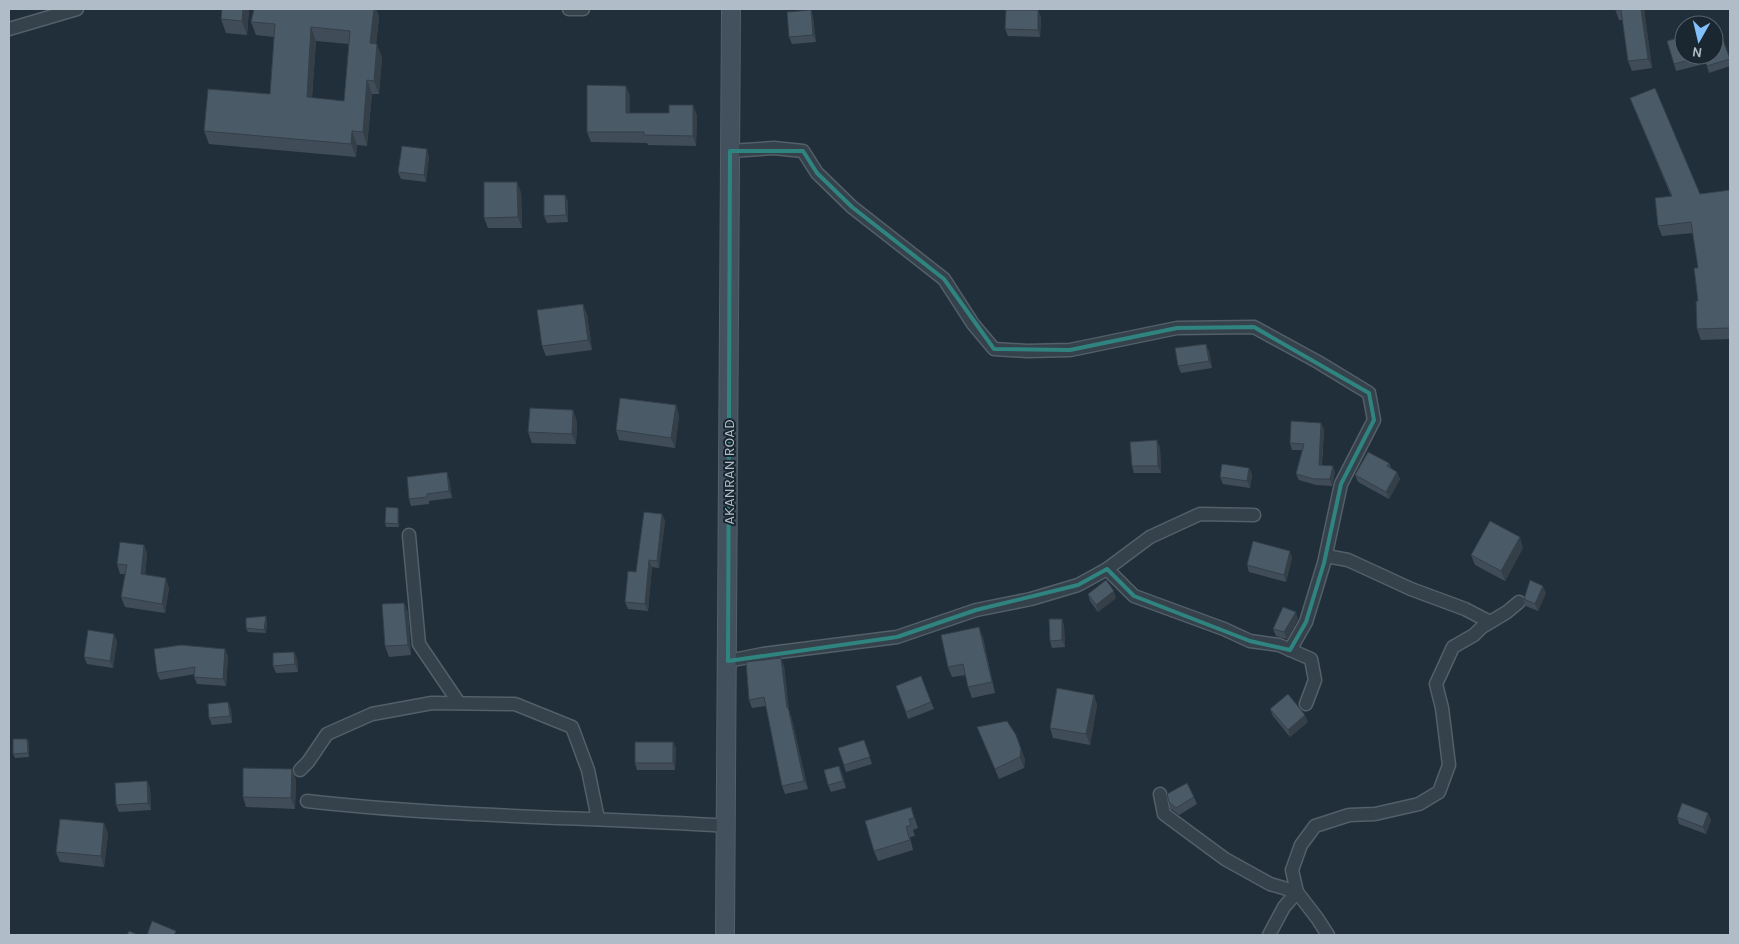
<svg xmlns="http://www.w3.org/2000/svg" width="1739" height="944" font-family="Karla,sans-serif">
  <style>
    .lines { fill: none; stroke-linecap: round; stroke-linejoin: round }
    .minor-casing { stroke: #535f69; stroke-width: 15 }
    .secondary-casing { stroke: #535f69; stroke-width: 20 }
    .minor { stroke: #35414b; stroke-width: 12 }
    .secondary { stroke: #43515e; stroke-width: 18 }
    .wall { fill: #404d59; fill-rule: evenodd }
    .shaded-wall { fill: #343f48 }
    .building { fill: #4a5a67; stroke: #343f48; fill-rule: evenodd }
    .marked { fill: none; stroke: #2f8480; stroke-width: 4; stroke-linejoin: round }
    .labels { text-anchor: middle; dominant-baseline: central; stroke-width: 4; stroke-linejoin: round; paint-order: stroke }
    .street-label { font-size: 15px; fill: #b0bcc7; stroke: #1a2630 }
  </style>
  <rect width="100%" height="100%" fill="#212f3b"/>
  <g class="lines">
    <!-- minor casing -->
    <g class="minor-casing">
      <g id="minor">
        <path d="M569 9H583"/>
        <path d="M9 29 77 9"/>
        <path d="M730 151 774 148 803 151 817 173 852 207 944 279 973 324 994 349 1027 351 1070 350 1177 328 1254 327 1318 362 1369 393 1374 420 1341 484 1324 563 1306 622 1290 650"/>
        <path d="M409 535 419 644 459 703"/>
        <path d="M1326 556 1348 560 1411 589 1465 609 1490 622"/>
        <path d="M1107 569 1134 596 1224 629 1250 641 1279 645 1311 659 1315 680 1306 704"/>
        <path d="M728 661 763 654 897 637 976 610 1031 599 1078 585 1107 569 1150 537 1200 514 1254 515"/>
        <path d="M300 770 308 762 327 734 372 714 432 703 515 704 572 727 588 770 598 819"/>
        <path d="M1160 794 1164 814 1225 859 1270 884 1297 892 1317 918 1328 935"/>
        <path d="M307 801C447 817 587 817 727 826"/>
        <path d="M1269 935 1284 907 1297 892 1292 870 1301 845 1315 826 1349 815 1375 814 1419 804 1439 792 1449 765 1442 708 1436 684 1453 647 1474 635 1482 627 1507 612 1519 602"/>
      </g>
    </g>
    <!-- secondary casing -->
    <g class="secondary-casing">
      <path id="secondary" d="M725 935 731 9"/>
    </g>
    <!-- minor -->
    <use href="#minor" class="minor"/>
    <!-- secondary -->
    <use href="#secondary" class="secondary"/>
  </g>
  <!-- wall -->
  <g class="wall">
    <path d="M222 9H249L247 35 226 33 221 19Z"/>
    <path d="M254 9H376L379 17 376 44 382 57 379 94H372L367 146 357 145 356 157 209 144 204 131 270 94 274 37 256 35 251 22ZM316 41 349 44 344 101 312 98Z"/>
    <path d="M1615 9H1644L1652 68 1632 71 1628 61 1623 20H1619Z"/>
    <path d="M811 10 813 17 816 42 792 44 789 37Z"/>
    <path d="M1038 10 1041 18 1040 37 1008 36 1005 29Z"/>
    <path d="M1723 40 1730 60V66L1709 73 1707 66Z"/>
    <path d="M1697 55 1700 65 1676 71 1674 64Z"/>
    <path d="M626 86 630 96V113H669L693 105 697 116 696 146 648 145 647 143 591 142 587 132Z"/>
    <path d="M1630 98 1700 194 1730 190V339L1701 340 1697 329 1698 301V268L1693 233 1662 236 1658 226 1671 196Z"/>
    <path d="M429 156 426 182 401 179 398 172Z"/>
    <path d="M521 192 522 228H488L484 218Z"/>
    <path d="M565 195 568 202V222L547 223 544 216Z"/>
    <path d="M587 314 592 350 546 356 542 346Z"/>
    <path d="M1209 351 1212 368 1181 373 1178 366Z"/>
    <path d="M676 405 679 416 675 448 619 440 616 430Z"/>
    <path d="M577 421 576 444 532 443 528 432Z"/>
    <path d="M1321 423 1324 430 1322 465 1335 472 1332 486 1316 485 1299 480 1296 474 1302 450H1292L1290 443Z"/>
    <path d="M1160 447 1161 473H1134L1132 466Z"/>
    <path d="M1389 463 1391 468 1400 479 1389 499 1358 482 1355 475Z"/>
    <path d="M1249 468 1252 475 1250 488 1223 484 1220 477Z"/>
    <path d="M449 479 452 498 429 501V504L411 506 409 499Z"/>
    <path d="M398 508 399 511V527H386L385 523Z"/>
    <path d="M662 514 665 521 659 568 652 567 648 611 628 609 625 602 636 572Z"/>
    <path d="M144 545 147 554 145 575 169 588 165 613 125 607 121 597 125 574H120L117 564Z"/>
    <path d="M1523 548 1505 581 1475 565 1471 555Z"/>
    <path d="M1292 558 1286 582 1249 572 1247 565Z"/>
    <path d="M1546 593 1538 611 1526 606 1524 599Z"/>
    <path d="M1088 594 1116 598 1098 612 1090 601Z"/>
    <path d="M404 603 408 613 411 655 389 657 385 646Z"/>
    <path d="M1062 619 1064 626 1065 647 1052 648 1050 641Z"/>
    <path d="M1298 619 1287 639 1276 636 1273 629Z"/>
    <path d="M267 620 266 633 248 632 246 628Z"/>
    <path d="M979 627 983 638 995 693 972 698 968 687 966 675 952 677 948 667Z"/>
    <path d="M117 641 113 668 87 664 84 657Z"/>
    <path d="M294 652 297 659 298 672 276 673 273 666Z"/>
    <path d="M228 656 226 686 197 684 194 677 195 674 160 680 157 673Z"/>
    <path d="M784 666 789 710 791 716 808 789 785 794 782 786 766 706 752 708 749 700Z"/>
    <path d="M921 676 934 709 908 719 896 686Z"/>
    <path d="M1094 695 1097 705 1090 745 1053 738 1050 728Z"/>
    <path d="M228 702 231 709 232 723 212 725 209 718Z"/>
    <path d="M1270 709 1308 722 1290 737 1273 716Z"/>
    <path d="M977 727 1025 759 1024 768 999 779Z"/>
    <path d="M864 740 872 764 846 772 838 748Z"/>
    <path d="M29 742V757L15 758 13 754Z"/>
    <path d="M673 742 676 749 675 770H637L635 763Z"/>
    <path d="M842 773 846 788 831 792 828 785Z"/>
    <path d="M296 779 295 809 246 807 243 797Z"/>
    <path d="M147 781 150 788 151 810 119 812 116 805Z"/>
    <path d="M1194 797 1197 804 1179 815 1171 809 1169 802Z"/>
    <path d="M911 807 918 828 913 830 915 836 910 837 913 850 878 861 874 851Z"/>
    <path d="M1677 817 1711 820 1706 834 1679 824Z"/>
    <path d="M104 823 108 834 104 867 60 862 56 852Z"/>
  </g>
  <!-- shaded-wall -->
  <g class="shaded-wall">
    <path d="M243 9H249L247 35 242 21Z"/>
    <path d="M374 9H376L379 17 375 57 370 43Z"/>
    <path d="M1641 9H1644L1652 68 1648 59Z"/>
    <path d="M811 10 813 17 816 42 813 35Z"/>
    <path d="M1038 10 1041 18 1040 37 1038 30Z"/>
    <path d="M311 27 316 41 311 111 307 97Z"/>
    <path d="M377 44 382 57 379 94 374 81Z"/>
    <path d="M367 80 372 94 367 146 363 132Z"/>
    <path d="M626 86 630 96V123L626 113Z"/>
    <path d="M693 105 697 116 696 146 693 136Z"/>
    <path d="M352 131 357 145 356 157 351 144Z"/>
    <path d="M427 149 429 156 426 182 424 175Z"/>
    <path d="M517 182 521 192 522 228 518 217Z"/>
    <path d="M565 195 568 202V222L566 215Z"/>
    <path d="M583 304 587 314 592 350 588 340Z"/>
    <path d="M1206 344 1209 351 1212 368 1209 361Z"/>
    <path d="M676 405 679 416 675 448 671 438Z"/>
    <path d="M573 410 577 421 576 444 572 434Z"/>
    <path d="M1321 423 1324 430 1321 472 1319 465Z"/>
    <path d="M1157 440 1160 447 1161 473 1158 466Z"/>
    <path d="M1333 466 1335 472 1332 486 1330 479Z"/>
    <path d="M1249 468 1252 475 1250 488 1247 481Z"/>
    <path d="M447 472 449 479 452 498 449 491Z"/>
    <path d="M1397 472 1400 479 1389 499 1386 492Z"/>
    <path d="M398 508 399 511V527L398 524Z"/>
    <path d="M662 514 665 521 659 568 657 561Z"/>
    <path d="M1520 537 1523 548 1505 581 1501 571Z"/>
    <path d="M144 545 147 554 144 584 141 574Z"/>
    <path d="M1290 551 1292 558 1286 582 1284 575Z"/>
    <path d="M649 560 652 567 648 611 645 604Z"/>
    <path d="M166 578 169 588 165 613 162 604Z"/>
    <path d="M1543 586 1546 593 1538 611 1535 604Z"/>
    <path d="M1114 591 1116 598 1098 612 1096 605Z"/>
    <path d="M404 603 408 613 411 655 408 645Z"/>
    <path d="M1296 612 1298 619 1287 639 1284 632Z"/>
    <path d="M266 616 267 620 266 633 264 630Z"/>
    <path d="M1062 619 1064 626 1065 647 1062 640Z"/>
    <path d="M979 627 983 638 995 693 992 682Z"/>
    <path d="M114 634 117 641 113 668 110 661Z"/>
    <path d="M225 649 228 656 226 686 223 679Z"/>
    <path d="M294 652 297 659 298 672 295 664Z"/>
    <path d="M781 658 784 666 789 710 791 716 808 789 804 781 787 708Z"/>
    <path d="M1094 695 1097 705 1090 745 1086 734Z"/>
    <path d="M228 702 231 709 232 723 230 716Z"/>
    <path d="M1305 715 1308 722 1290 737 1288 730Z"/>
    <path d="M1016 735 1025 759 1024 768 1020 757Z"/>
    <path d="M27 739 29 742V757L28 753Z"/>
    <path d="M673 742 676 749 675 770 673 763Z"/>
    <path d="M839 766 842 773 846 788 843 781Z"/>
    <path d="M292 769 296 779 295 809 291 798Z"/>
    <path d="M147 781 150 788 151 810 148 803Z"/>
    <path d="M1708 813 1711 820 1706 834 1703 827Z"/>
    <path d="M104 823 108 834 104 867 101 856Z"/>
  </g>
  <!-- building -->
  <g class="building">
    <path d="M222 9H243L242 21 221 19Z"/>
    <path d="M254 9H374L370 43 377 44 374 81 367 80 363 132 352 131 351 144 204 131 208 89 270 94 275 24 251 22ZM311 27 350 31 344 101 307 97Z"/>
    <path d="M1615 9H1641L1648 59 1628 61 1621 10H1615Z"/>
    <path d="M811 10 813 35 789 37 787 12Z"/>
    <path d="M1006 10H1038V30L1005 29Z"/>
    <path d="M1684 36V55H1696L1697 58 1674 64 1667 41Z"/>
    <path d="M1723 40 1730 59 1707 66 1703 55H1714V42Z"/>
    <path d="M587 85 626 86V113H669V105H693V136L644 135V132H587Z"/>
    <path d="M1655 88 1700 194 1730 190V328L1697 329 1696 301H1698L1694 268H1698L1691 222 1658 226 1655 198 1672 196 1630 98Z"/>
    <path d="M402 146 427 149 424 175 398 172Z"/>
    <path d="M484 182H517L518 217 484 218Z"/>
    <path d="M544 195H565L566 215 544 216Z"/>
    <path d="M583 304 588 340 542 346 537 310Z"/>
    <path d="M1206 344 1209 361 1178 366 1175 348Z"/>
    <path d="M620 398 676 405 671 438 616 430Z"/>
    <path d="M530 408 573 410 572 434 528 432Z"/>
    <path d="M1291 421 1321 423 1319 465 1333 466 1330 479H1314L1296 474 1304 444 1290 443Z"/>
    <path d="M1157 440 1158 466H1132L1130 442Z"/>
    <path d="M1368 452 1389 463 1387 466 1397 472 1386 492 1355 475Z"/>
    <path d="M1222 464 1249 468 1247 481 1220 477Z"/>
    <path d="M447 472 449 491 427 494V497L409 499 407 477Z"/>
    <path d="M386 507 398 508V524L385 523Z"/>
    <path d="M644 512 662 514 657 561 649 560 645 604 625 602 628 571 636 572Z"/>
    <path d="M1490 521 1520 537 1501 571 1471 555Z"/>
    <path d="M1253 541 1290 551 1284 575 1247 565Z"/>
    <path d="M120 542 144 545 141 574 166 578 162 604 121 597 127 565 117 564Z"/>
    <path d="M1106 580 1114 591 1096 605 1088 594Z"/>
    <path d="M1530 580 1543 586 1535 604 1524 599Z"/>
    <path d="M404 603 408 645 385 646 382 604Z"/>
    <path d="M1283 607 1296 612 1284 632 1273 629Z"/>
    <path d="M266 616 264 630 246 628V618Z"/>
    <path d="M1049 619H1062V640L1050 641Z"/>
    <path d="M979 627 992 682 968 687 963 664 948 667 941 635Z"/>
    <path d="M88 630 114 634 110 661 84 657Z"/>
    <path d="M181 645 225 649 223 679 194 677 195 667 157 673 154 649Z"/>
    <path d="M294 652 295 664 273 666V653Z"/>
    <path d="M781 658 787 708 788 707 804 781 782 786 764 697 749 700 746 662Z"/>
    <path d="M921 676 931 702 906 712 896 686Z"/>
    <path d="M1057 688 1094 695 1086 734 1050 728Z"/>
    <path d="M1288 694 1305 715 1288 730 1270 709Z"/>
    <path d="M228 702 230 716 209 718 208 704Z"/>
    <path d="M1007 721 1016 735 1021 749 1020 757 995 769 977 727Z"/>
    <path d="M13 739H27L28 753 13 754Z"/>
    <path d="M864 740 870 757 844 765 838 748Z"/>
    <rect x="635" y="742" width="38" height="21"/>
    <path d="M839 766 843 781 828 785 824 770Z"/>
    <path d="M243 768 292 769 291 798 243 797Z"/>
    <path d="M147 781 148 803 116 805 115 783Z"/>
    <path d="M1187 783 1194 797 1176 808 1169 802 1167 794Z"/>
    <path d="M1682 803 1708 813 1703 827 1677 817Z"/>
    <path d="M911 807 914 818 909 819 911 825 906 827 910 840 874 851 865 821Z"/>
    <path d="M60 819 104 823 101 856 56 852Z"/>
    <path d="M152 921 176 931 174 935H147Z"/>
    <path d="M129 931 138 935H127Z"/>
  </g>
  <!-- marked area -->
  <path class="marked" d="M730 151H803L817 173 852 207 944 279 994 349 1070 350 1177 328 1254 327 1369 393 1374 420 1341 484 1324 563 1306 622 1290 650 1250 641 1134 596 1107 569 1078 585 976 610 897 637 728 661Z"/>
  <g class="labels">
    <!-- street labels -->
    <g class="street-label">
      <text transform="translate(729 472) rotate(-90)">AKANRAN ROAD</text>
    </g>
  </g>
  <!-- border -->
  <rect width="1739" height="944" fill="none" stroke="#b0bcc7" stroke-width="20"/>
  <!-- north arrow -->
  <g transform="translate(1699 40) rotate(188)"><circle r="24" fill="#1a2630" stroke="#56626c"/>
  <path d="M0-4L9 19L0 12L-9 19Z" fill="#82bffb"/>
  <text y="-8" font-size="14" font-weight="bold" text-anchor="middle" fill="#b0bcc7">N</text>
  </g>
</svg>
